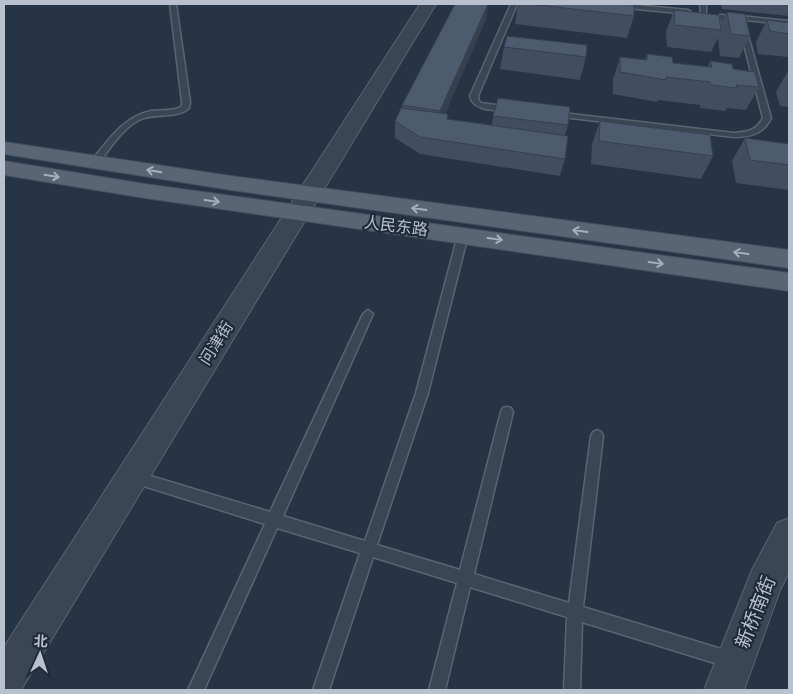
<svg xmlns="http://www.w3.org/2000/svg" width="793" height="694" font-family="'Public Sans','Noto Sans SC',sans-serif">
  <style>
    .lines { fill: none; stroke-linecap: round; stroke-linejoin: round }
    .service-casing { stroke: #596472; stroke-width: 3 }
    .tertiary-casing { stroke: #596472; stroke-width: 2 }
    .primary-casing { stroke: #444f5e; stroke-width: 2 }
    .service { fill: #3b4655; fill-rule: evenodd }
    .tertiary { fill: #3b4655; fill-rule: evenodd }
    .primary { fill: #596575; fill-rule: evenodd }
    .wall { fill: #424e5f }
    .shaded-wall { fill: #36404e }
    .building { fill: #4d5b6f; stroke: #36404e }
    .oneway { stroke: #a6afbc }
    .labels { text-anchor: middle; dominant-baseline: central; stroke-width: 4.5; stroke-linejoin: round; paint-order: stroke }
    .street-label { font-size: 16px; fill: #b9c1ce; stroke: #1f2b3b }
    .near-street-label { font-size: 19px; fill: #b9c1ce; stroke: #1f2b3b }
  </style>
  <rect width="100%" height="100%" fill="#263446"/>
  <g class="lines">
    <!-- service casing -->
    <g class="service-casing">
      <g id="service">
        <path d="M170 4H176L190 102 189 108C178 119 155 113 141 119 122 128 110 149 98 164H92V160C109 140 123 117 151 111 160 110 173 111 181 107L182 102Z"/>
        <path d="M511 4H517L478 96 479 101 481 103 511 107 515 109 511 111C498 110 473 112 470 96Z"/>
        <path d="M604 4H624L688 10 691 12 688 14 607 6Z"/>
        <path d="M700 4H706V15L701 14Z"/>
        <path d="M720 15H724C729 27 737 26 747 32L771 118C763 134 751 137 734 137L554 116 550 114 554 112 734 133C747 132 756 131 763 118L741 33C731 30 719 27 720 15Z"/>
        <path d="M731 15 789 21V25L729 18 728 17Z"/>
        <path d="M463 232 468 235 428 393 377 545 460 570 501 412 503 408 507 407 511 408 513 412 474 574 569 603 591 436 593 432 597 430 601 432 603 436 583 607 731 652 737 654 739 660 737 666 731 668 582 622 580 690H564L567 617 470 587 445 690H429L457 583 373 557 329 690H313L360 553 277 528 204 690H188L265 524 134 483 129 481 127 477 129 473 134 471 270 512 363 314 368 310 373 314 283 516 365 541 416 393 458 235Z"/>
      </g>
    </g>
    <!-- tertiary casing -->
    <g class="tertiary-casing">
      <g id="tertiary">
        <path d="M420 4H436L21 690H4V647Z"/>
        <path d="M789 518V572L780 590 744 690H704L752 570 777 523Z"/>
      </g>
    </g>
    <!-- primary casing -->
    <g class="primary-casing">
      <g id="primary">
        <path d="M4 142 231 176 789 250V268L231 190 4 154Z"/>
        <path d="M4 161 145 184 789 273V291L145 198 4 175Z"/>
      </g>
    </g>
    <!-- service -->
    <use href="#service" class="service"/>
    <!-- tertiary -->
    <use href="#tertiary" class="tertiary"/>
    <!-- primary -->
    <use href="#primary" class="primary"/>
  </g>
  <!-- wall -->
  <g class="wall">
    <path d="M488 4 486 19 445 114H448V119L492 125 493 116 568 125 565 136V159L560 176 420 154 395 138V121L402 108V105Z"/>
    <path d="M518 4H626L634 16 627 38 515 24Z"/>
    <path d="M721 4H789V16L722 9Z"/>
    <path d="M674 10 721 26 727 12 750 36 739 58 720 56 718 38 711 52 667 47 666 32Z"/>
    <path d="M767 20 789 23V57L758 54 756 42Z"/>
    <path d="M504 47 586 57 580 80 500 69Z"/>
    <path d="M647 54 673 63 708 67 710 61 733 69 759 87 746 110 727 108 725 111 700 108V105L658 100 657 102 613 94V80L620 57 645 60Z"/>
    <path d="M789 69V107L780 106 776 92Z"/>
    <path d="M600 121 713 156 701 179 591 164 592 144Z"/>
    <path d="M745 138 789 144V190L736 183 732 161Z"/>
  </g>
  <!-- shaded-wall -->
  <path class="shaded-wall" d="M488 4 486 19 439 128 440 111Z"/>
  <!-- building -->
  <g class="building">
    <path d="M455 4H488L440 111 402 105Z"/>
    <path d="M530 4H626L634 5V16Z"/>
    <path d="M674 10 719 15 721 30 675 25Z"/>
    <path d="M727 12 745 14 750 36 731 34Z"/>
    <path d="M767 20 789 23V34L770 31Z"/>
    <path d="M507 36 587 45 586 57 504 47Z"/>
    <path d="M647 54 672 57 673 63 712 67 710 61 732 64 733 69 755 72 759 87 736 85 737 88 711 85 710 82 666 77V80L620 72V57L647 60Z"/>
    <path d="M498 98 570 107 568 125 493 116Z"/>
    <path d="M401 108 448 114 447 119 568 136 565 159 420 137 395 121Z"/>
    <path d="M600 121 710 135 713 156 599 141Z"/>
    <path d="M745 138 789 144V165L750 160Z"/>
  </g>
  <!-- one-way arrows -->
  <defs><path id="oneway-shaft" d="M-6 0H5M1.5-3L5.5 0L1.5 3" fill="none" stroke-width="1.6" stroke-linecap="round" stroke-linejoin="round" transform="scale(1.25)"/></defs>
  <g class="oneway">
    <use href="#oneway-shaft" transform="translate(154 171) rotate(-171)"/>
    <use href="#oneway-shaft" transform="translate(52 176) rotate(9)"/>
    <use href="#oneway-shaft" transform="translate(212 201) rotate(8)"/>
    <use href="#oneway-shaft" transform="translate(419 209) rotate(-172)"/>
    <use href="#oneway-shaft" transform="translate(580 231) rotate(-172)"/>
    <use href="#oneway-shaft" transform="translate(495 239) rotate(8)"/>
    <use href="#oneway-shaft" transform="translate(741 253) rotate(-172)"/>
    <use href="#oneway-shaft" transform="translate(656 263) rotate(8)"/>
  </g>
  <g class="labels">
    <!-- street labels -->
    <g class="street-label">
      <text transform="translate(396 226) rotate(7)">人民东路</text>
      <text transform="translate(216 343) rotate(-58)">问津街</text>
    </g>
    <!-- near-street labels -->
    <g class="near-street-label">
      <text transform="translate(755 612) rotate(-68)">新桥南街</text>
    </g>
  </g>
  <!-- border -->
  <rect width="793" height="694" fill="none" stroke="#b9c1ce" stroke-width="10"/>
  <!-- north arrow -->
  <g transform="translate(40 654) rotate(3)" stroke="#1f2b3b" stroke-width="4" paint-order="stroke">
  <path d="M0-4L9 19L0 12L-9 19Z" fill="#b9c1ce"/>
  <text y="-8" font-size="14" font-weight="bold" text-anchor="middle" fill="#b9c1ce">北</text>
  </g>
</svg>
